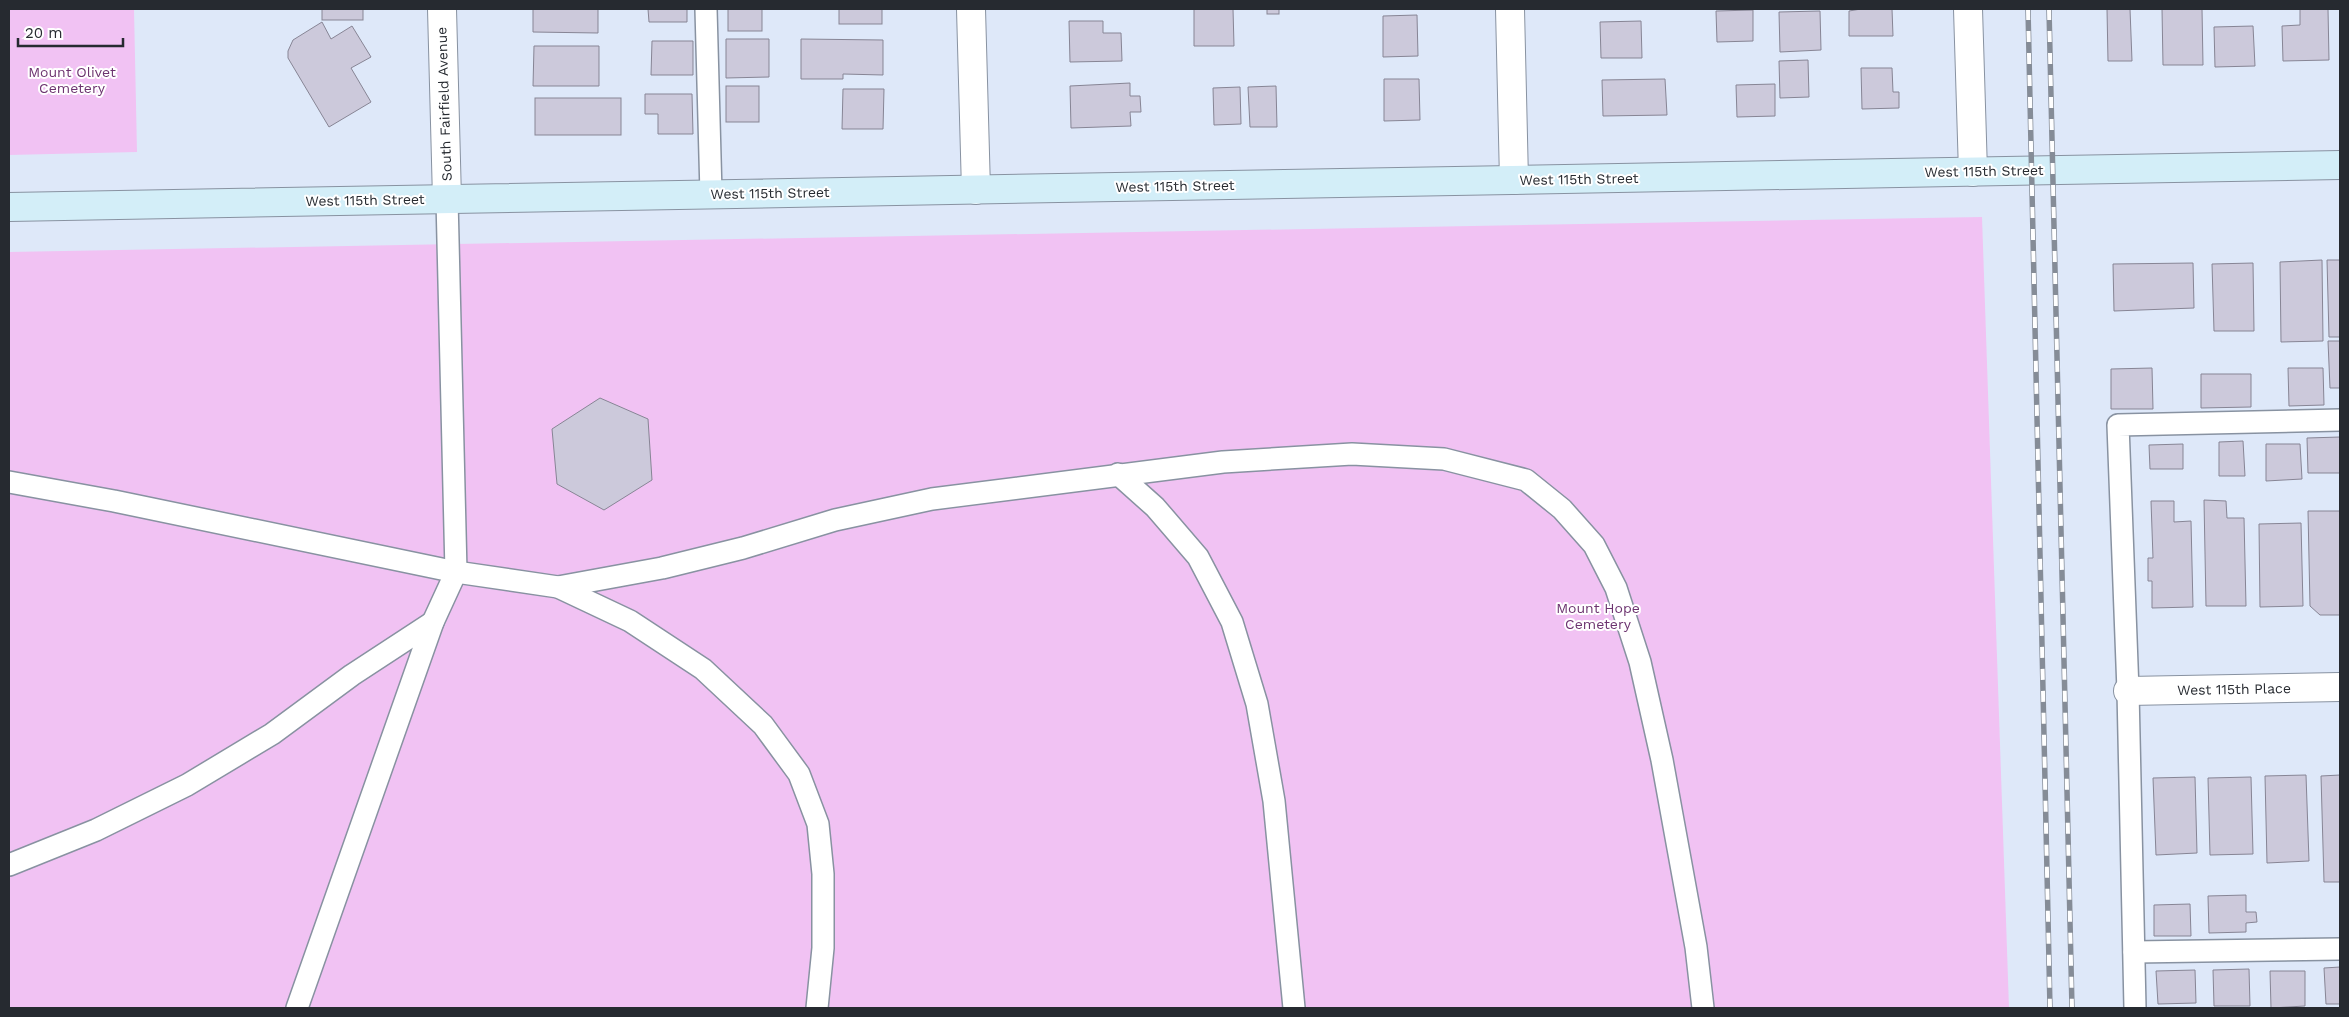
<svg xmlns="http://www.w3.org/2000/svg" width="2349" height="1017" font-family="'Work Sans',sans-serif">
  <style>
    .green { fill: #f1c2f3 }
    .building { fill: #ccc9db; stroke: #878595 }
    .lines { fill: none; stroke-linecap: round; stroke-linejoin: round }
    .lane-casing { stroke: #8892a1; stroke-width: 24 }
    .street-casing { stroke: #8892a1; stroke-width: 30 }
    .secondary-casing { stroke: #8892a1; stroke-width: 30 }
    .lane { stroke: #fff; stroke-width: 21 }
    .street { stroke: #fff; stroke-width: 28 }
    .secondary { stroke: #d3eef8; stroke-width: 28 }
    .rail-casing { stroke: #858c97; stroke-width: 5.5 }
    .rail { stroke: #fff; stroke-width: 4; stroke-dasharray: 11; stroke-linecap: butt }
    .labels { text-anchor: middle; dominant-baseline: central; stroke-width: 4; stroke-linejoin: round; paint-order: stroke }
    .park-label { font-size: 14px; fill: #6c336f; stroke: #fff }
    .street-label { font-size: 14px; fill: #262a30; stroke: #fff }
  </style>
  <rect width="100%" height="100%" fill="#dee8f9"/>
  <!-- green -->
  <g class="green">
    <path d="M9 9H134L137 152 9 155Z"/>
    <path d="M1982 217 2009 1008H9V252Z"/>
  </g>
  <!-- building -->
  <g class="building">
    <rect x="322" y="9" width="41" height="11"/>
    <path d="M533 9H598V33L533 32Z"/>
    <path d="M648 9H687V22H649Z"/>
    <rect x="728" y="9" width="34" height="22"/>
    <rect x="839" y="9" width="43" height="15"/>
    <path d="M1194 9H1233L1234 46H1194Z"/>
    <rect x="1267" y="9" width="12" height="5"/>
    <path d="M1861 9H1892L1893 36H1849V11Z"/>
    <path d="M2107 9H2130L2132 61H2108Z"/>
    <path d="M2162 9H2202L2203 65H2163Z"/>
    <path d="M2300 9H2328L2329 60 2283 61 2282 26 2300 25Z"/>
    <path d="M1753 10V41L1717 42 1716 11Z"/>
    <path d="M1820 11 1821 50 1780 52 1779 12Z"/>
    <path d="M1417 15 1418 56 1383 57V16Z"/>
    <path d="M1069 21H1103V33H1121L1122 61 1070 62Z"/>
    <path d="M1641 21 1642 58H1601L1600 22Z"/>
    <path d="M322 22 331 39 352 26 371 57 351 68 371 102 329 127 288 58V51L293 40Z"/>
    <path d="M2253 26 2255 66 2215 67 2214 27Z"/>
    <path d="M726 39H769V77L726 78Z"/>
    <path d="M801 39 883 40V75L843 74V79H801Z"/>
    <path d="M652 41H693V75H651Z"/>
    <path d="M534 46H599V86H533Z"/>
    <path d="M1808 60 1809 97 1780 98 1779 61Z"/>
    <path d="M1861 68H1892L1893 92H1899V108L1862 109Z"/>
    <path d="M1384 79H1419L1420 120 1384 121Z"/>
    <path d="M1665 79 1667 115 1603 116 1602 80Z"/>
    <path d="M1130 83V96H1140L1141 112H1130L1131 126 1071 128 1070 86Z"/>
    <path d="M1775 84V116L1737 117 1736 85Z"/>
    <rect x="726" y="86" width="33" height="36"/>
    <path d="M1276 86 1277 127H1250L1248 87Z"/>
    <path d="M1240 87 1241 124 1214 125 1213 88Z"/>
    <path d="M843 89H884L883 129H842Z"/>
    <path d="M645 94H692L693 134H658V114H645Z"/>
    <rect x="535" y="98" width="86" height="37"/>
    <path d="M2322 260 2323 341 2281 342 2280 262Z"/>
    <path d="M2327 260H2340V337H2329Z"/>
    <path d="M2193 263 2194 308 2114 311 2113 264Z"/>
    <path d="M2253 263 2254 331H2214L2212 264Z"/>
    <path d="M2328 341H2340V388H2330Z"/>
    <path d="M2152 368 2153 409H2111V369Z"/>
    <path d="M2288 368H2323L2324 405 2289 406Z"/>
    <path d="M2201 374H2251V407L2201 408Z"/>
    <path d="M600 398 648 419 652 480 604 510 557 484 552 429Z"/>
    <path d="M2340 437V473H2308L2307 438Z"/>
    <path d="M2243 441 2245 476H2219V442Z"/>
    <path d="M2183 444V469H2150L2149 445Z"/>
    <path d="M2266 444H2300L2302 479 2266 481Z"/>
    <path d="M2204 500 2226 501 2227 518H2244L2246 606H2206Z"/>
    <path d="M2151 501H2174V522L2191 521 2193 607 2152 608V581H2148V558H2153Z"/>
    <path d="M2308 511H2340V615H2320L2310 606Z"/>
    <path d="M2301 523 2303 606 2260 607 2259 524Z"/>
    <path d="M2306 775 2309 861 2267 863 2265 776Z"/>
    <path d="M2340 775V882H2324L2321 776Z"/>
    <path d="M2195 777 2197 853 2156 855 2153 778Z"/>
    <path d="M2251 777 2253 854 2210 855 2208 778Z"/>
    <path d="M2246 895V912H2256L2257 922 2246 923V932L2209 933 2208 896Z"/>
    <path d="M2190 904 2191 936H2154V905Z"/>
    <path d="M2340 967V1004H2326L2324 968Z"/>
    <path d="M2249 969 2250 1006H2214L2213 970Z"/>
    <path d="M2195 970 2196 1003 2158 1004 2156 971Z"/>
    <path d="M2270 971H2305V1006L2271 1008Z"/>
  </g>
  <g class="lines">
    <!-- lane casing -->
    <g class="lane-casing">
      <g id="lane">
        <path d="M706 9 711 194"/>
        <path d="M1118 474 1155 507 1198 557 1232 622 1257 704 1274 801 1294 1008"/>
        <path d="M9 482 114 501 456 572 558 587 630 621 703 669 763 725 799 774 818 824 823 874V948L817 1008"/>
        <path d="M558 587 662 568 743 548 835 520 932 499 1223 462 1352 454 1444 459 1526 480 1562 509 1594 545 1616 588 1640 662 1662 760 1696 947 1703 1008"/>
        <path d="M9 865 96 830 187 785 272 734 352 675 433 622"/>
        <path d="M2134 952 2340 949"/>
        <path d="M297 1008 433 622 456 572 447 199"/>
        <path d="M2135 1008 2128 691 2118 425 2340 420"/>
      </g>
    </g>
    <!-- street casing -->
    <g class="street-casing">
      <g id="street">
        <path d="M442 9 447 199"/>
        <path d="M971 9 976 190"/>
        <path d="M1510 9 1514 180"/>
        <path d="M1968 9 1973 172"/>
        <path d="M2128 691 2340 687"/>
      </g>
    </g>
    <!-- secondary casing -->
    <g class="secondary-casing">
      <path id="secondary" d="M9 207 2340 165"/>
    </g>
    <!-- lane -->
    <use href="#lane" class="lane"/>
    <!-- street -->
    <use href="#street" class="street"/>
    <!-- secondary -->
    <use href="#secondary" class="secondary"/>
    <!-- rail casing -->
    <g class="rail-casing">
      <g id="rail">
        <path d="M2028 9 2050 1008"/>
        <path d="M2049 9 2072 1008"/>
      </g>
    </g>
    <!-- rail -->
    <use href="#rail" class="rail"/>
  </g>
  <g class="labels">
    <!-- park labels -->
    <g class="park-label">
      <text x="72" y="72">Mount Olivet<tspan x="72" dy="16">Cemetery</tspan></text>
      <text x="1598" y="608">Mount Hope<tspan x="1598" dy="16">Cemetery</tspan></text>
    </g>
    <!-- street labels -->
    <g class="street-label">
      <text transform="translate(444 104) rotate(-92)">South Fairfield Avenue</text>
      <text transform="translate(1984 171) rotate(-1)">West 115th Street</text>
      <text transform="translate(1579 179) rotate(-1)">West 115th Street</text>
      <text transform="translate(1175 186) rotate(-1)">West 115th Street</text>
      <text transform="translate(770 193) rotate(-1)">West 115th Street</text>
      <text transform="translate(365 200) rotate(-1)">West 115th Street</text>
      <text transform="translate(2234 689) rotate(-1)">West 115th Place</text>
    </g>
  </g>
  <!-- border -->
  <rect width="2349" height="1017" fill="none" stroke="#262a30" stroke-width="20"/>
  <!-- scale -->
  <path d="M18 38v8h105v-8" fill="none" stroke="#262a30" stroke-width="2.5"/>
  <text x="25" y="38" font-size="15" fill="#262a30" stroke="#ffffff" stroke-width="4" paint-order="stroke">20 m</text>
</svg>
